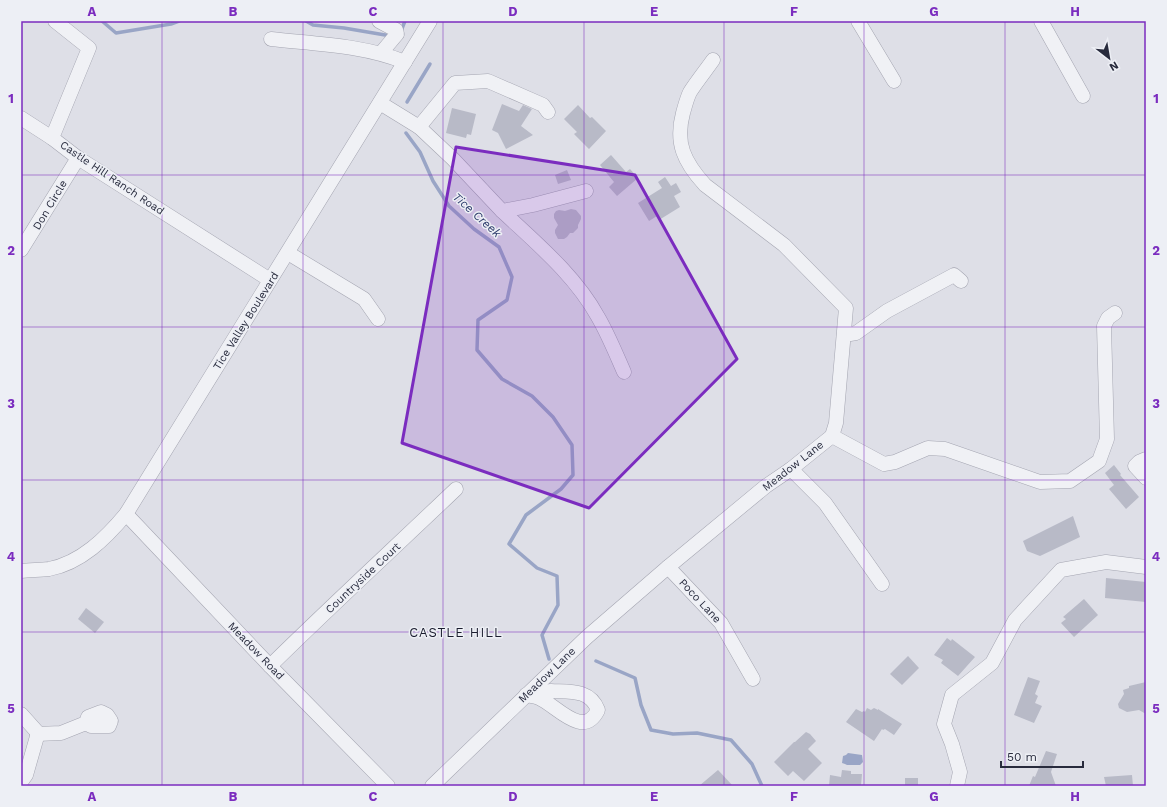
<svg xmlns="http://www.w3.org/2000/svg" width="1167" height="807" font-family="'Work Sans',sans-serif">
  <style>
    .water { fill: #99a5c6 }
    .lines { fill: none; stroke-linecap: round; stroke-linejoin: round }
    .stream { stroke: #99a5c6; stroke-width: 3.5 }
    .building { fill: #b8bac7 }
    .minor-casing { stroke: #a4a5b1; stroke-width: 15 }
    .minor { stroke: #f0f1f5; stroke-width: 14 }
    .marked { fill: #7b2cbf; fill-opacity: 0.2; stroke: #7b2cbf; stroke-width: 3; stroke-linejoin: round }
    .grid { fill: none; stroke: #7b2cbf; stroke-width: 1; stroke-opacity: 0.55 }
    .labels { text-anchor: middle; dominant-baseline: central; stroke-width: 3; stroke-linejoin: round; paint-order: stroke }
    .street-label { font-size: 11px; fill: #282b3d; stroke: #edeff5 }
    .water-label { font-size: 12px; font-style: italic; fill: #334170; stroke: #edeff5 }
    .quarter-label { font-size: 13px; letter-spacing: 1px; fill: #1a1c2e; stroke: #edeff5 }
    .neatline { fill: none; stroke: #7b2cbf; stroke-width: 1.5 }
    .grid-label { font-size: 13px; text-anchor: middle; font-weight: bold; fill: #7b2cbf }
  </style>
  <rect width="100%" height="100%" fill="#dedfe7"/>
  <!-- water -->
  <path class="water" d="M848 753 862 755 863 762 860 765H847L845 764 842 763 843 756 846 755Z"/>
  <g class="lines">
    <!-- stream -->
    <g class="stream">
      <path d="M102 21 116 33 171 24 179 21"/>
      <path d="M306 21 313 25 344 28 391 36"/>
      <path d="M401 31 405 21"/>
      <path d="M407 102 430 64"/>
      <path d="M406 133 420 152 433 181 449 206 474 229 499 247 512 277 507 300 478 320 477 350 502 379 532 396 553 417 572 445 573 475 561 489 526 515 509 544 537 568 557 576 558 605 542 635 549 659"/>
      <path d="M596 661 635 678 641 705 651 730 673 734 697 733 731 740 752 764 762 786"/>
    </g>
  </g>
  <!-- building -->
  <g class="building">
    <path d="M502 104 519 111 523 105 532 109 521 126 533 135 506 149 498 133 492 130Z"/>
    <path d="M578 105 590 118 592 117 606 131 589 149 574 134 577 132 564 119Z"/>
    <path d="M452 108 476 114 471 135 467 134 466 138 446 133Z"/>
    <path d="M611 155 626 172 630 169 638 178 617 196 609 187 614 182 600 165Z"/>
    <path d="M567 170 571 180 558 184 555 175Z"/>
    <path d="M665 177 671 186 676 183 681 192 674 196 680 207 659 220 657 216 649 221 638 203 662 188 658 182Z"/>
    <path d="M571 209 576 210 581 216V219L578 225V228L573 233H570L567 237 564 239H558L555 233V230L558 225 554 218V214L556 211 559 210 565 211Z"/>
    <path d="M1114 465 1121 474 1120 475 1139 497 1126 509 1109 489 1114 485 1105 473Z"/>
    <path d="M1073 516 1080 537 1040 556 1027 551 1023 541Z"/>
    <path d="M1106 578 1146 582V602L1105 598Z"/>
    <path d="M1084 599 1098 615 1074 637 1061 623 1066 619 1063 617Z"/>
    <path d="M86 608 104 622 95 633 78 619Z"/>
    <path d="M947 638 951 641 952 639 975 657 958 676 941 663 943 660 934 655Z"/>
    <path d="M908 656 919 668 902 685 890 674Z"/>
    <path d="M1028 677 1040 681 1035 694 1038 696 1035 703 1042 706 1034 723 1014 715Z"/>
    <path d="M1146 682V714L1139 710 1127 712 1119 708 1118 704 1124 694 1123 690 1129 688V686Z"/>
    <path d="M867 708 871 710 874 708 878 710V709L902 724 894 735 885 729 883 730 882 729 874 741 846 722 856 709 862 712 864 711 865 712Z"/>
    <path d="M806 732 810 734 816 741 808 749 822 763 804 781 793 771 788 776 774 762 794 742H795Z"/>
    <path d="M1046 751 1057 754 1051 772 1056 786H1029L1033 776 1035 777Z"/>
    <path d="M718 770 733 786H699Z"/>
    <path d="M842 770 851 771V774H862L861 786H829L830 775 841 777Z"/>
    <path d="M1132 775 1133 786H1106L1104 777Z"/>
    <rect x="905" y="778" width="13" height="8"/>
  </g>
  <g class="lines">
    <!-- minor casing -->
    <g class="minor-casing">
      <g id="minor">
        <path d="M55 21 89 48 52 138 78 158 270 280"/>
        <path d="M379 21 396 30 397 34 381 53"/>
        <path d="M858 21 894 81"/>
        <path d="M1041 21 1083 96"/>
        <path d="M271 39C316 44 363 45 405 62"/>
        <path d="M380 103 419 127 455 83 488 81 543 105 548 112"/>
        <path d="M21 118 52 138"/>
        <path d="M419 127 453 159 502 211 533 205 586 191"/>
        <path d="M502 211C536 243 575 275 598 317 608 334 616 354 624 372"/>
        <path d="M21 250 78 158"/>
        <path d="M288 253 364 299 378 319"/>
        <path d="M844 335 856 333 887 311 954 275 961 281"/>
        <path d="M832 436 884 464 895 462 928 448 945 449 1040 482 1070 481 1099 461 1107 439 1104 326 1108 318 1115 313"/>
        <path d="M1146 459 1139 462 1135 466 1146 478"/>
        <path d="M791 469 825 503 882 584"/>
        <path d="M126 514 270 666 388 786"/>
        <path d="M668 567 721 623 753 679"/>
        <path d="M21 571C30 570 40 570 49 569 81 563 106 538 126 514L430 21"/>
        <path d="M270 666C331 606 394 548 456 489"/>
        <path d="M551 691C570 692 590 689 598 710 583 740 556 705 539 698 535 696 530 696 526 695Z"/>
        <path d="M21 714 38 733 26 775 21 782"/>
        <path d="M37 734 61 733 86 723 91 726H109L111 721 107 715 101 712 88 717 86 723"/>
        <path d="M432 786 587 637 668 567 766 486 791 469 832 436 836 423 846 308 784 245 705 185C684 162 675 143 683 113 685 106 687 98 690 92 697 81 706 70 713 60"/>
        <path d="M957 786 960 772 952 744 944 724 952 695 992 663 1015 620 1061 570 1106 562 1146 567"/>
      </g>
    </g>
    <!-- minor -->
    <use href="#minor" class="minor"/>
  </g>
  <!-- marked area -->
  <path class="marked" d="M456 147 635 175 737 359 589 508 402 443Z"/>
  <!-- grid -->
  <path class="grid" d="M162 21V786M303 21V786M443 21V786M584 21V786M724 21V786M864 21V786M1005 21V786M21 175H1146M21 327H1146M21 480H1146M21 632H1146"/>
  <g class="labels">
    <!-- street labels -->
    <g class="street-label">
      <text transform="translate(112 178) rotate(34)">Castle Hill Ranch Road</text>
      <text transform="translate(50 205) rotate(-59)">Don Circle</text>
      <text transform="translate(246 321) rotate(-58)">Tice Valley Boulevard</text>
      <text transform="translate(793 466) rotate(-38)">Meadow Lane</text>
      <text transform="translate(363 578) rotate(-43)">Countryside Court</text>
      <text transform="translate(700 601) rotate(47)">Poco Lane</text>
      <text transform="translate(256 651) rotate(46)">Meadow Road</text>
      <text transform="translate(547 675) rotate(-44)">Meadow Lane</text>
    </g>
    <!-- water labels -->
    <g class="water-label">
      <text transform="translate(477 215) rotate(42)">Tice Creek</text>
    </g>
    <!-- quarter labels -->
    <g class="quarter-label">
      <text x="456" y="632">CASTLE HILL</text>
    </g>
  </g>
  <!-- border -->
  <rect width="1167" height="807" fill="none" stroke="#edeff5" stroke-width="44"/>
  <!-- north arrow -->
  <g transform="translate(1109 58) rotate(149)" stroke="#edeff5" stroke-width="3" paint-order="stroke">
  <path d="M0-3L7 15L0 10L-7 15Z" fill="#282b3d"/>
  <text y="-6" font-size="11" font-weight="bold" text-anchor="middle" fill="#282b3d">N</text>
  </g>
  <!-- scale -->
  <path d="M1001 761v6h82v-6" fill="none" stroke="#282b3d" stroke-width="2"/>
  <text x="1007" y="761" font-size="12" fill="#282b3d" stroke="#edeff5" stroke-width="3" paint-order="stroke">50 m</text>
  <rect x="22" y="22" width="1123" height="763" class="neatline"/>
  <g class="grid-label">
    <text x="92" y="16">A</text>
    <text x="233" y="16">B</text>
    <text x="373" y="16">C</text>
    <text x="513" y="16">D</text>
    <text x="654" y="16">E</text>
    <text x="794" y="16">F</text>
    <text x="934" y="16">G</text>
    <text x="1075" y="16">H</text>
    <text x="11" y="103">1</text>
    <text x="1156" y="103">1</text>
    <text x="11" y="255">2</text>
    <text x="1156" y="255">2</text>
    <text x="11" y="408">3</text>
    <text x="1156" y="408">3</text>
    <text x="11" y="561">4</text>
    <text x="1156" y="561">4</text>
    <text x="11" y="713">5</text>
    <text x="1156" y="713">5</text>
    <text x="92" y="801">A</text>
    <text x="233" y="801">B</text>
    <text x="373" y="801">C</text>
    <text x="513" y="801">D</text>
    <text x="654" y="801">E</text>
    <text x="794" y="801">F</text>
    <text x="934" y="801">G</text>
    <text x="1075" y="801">H</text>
  </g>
</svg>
